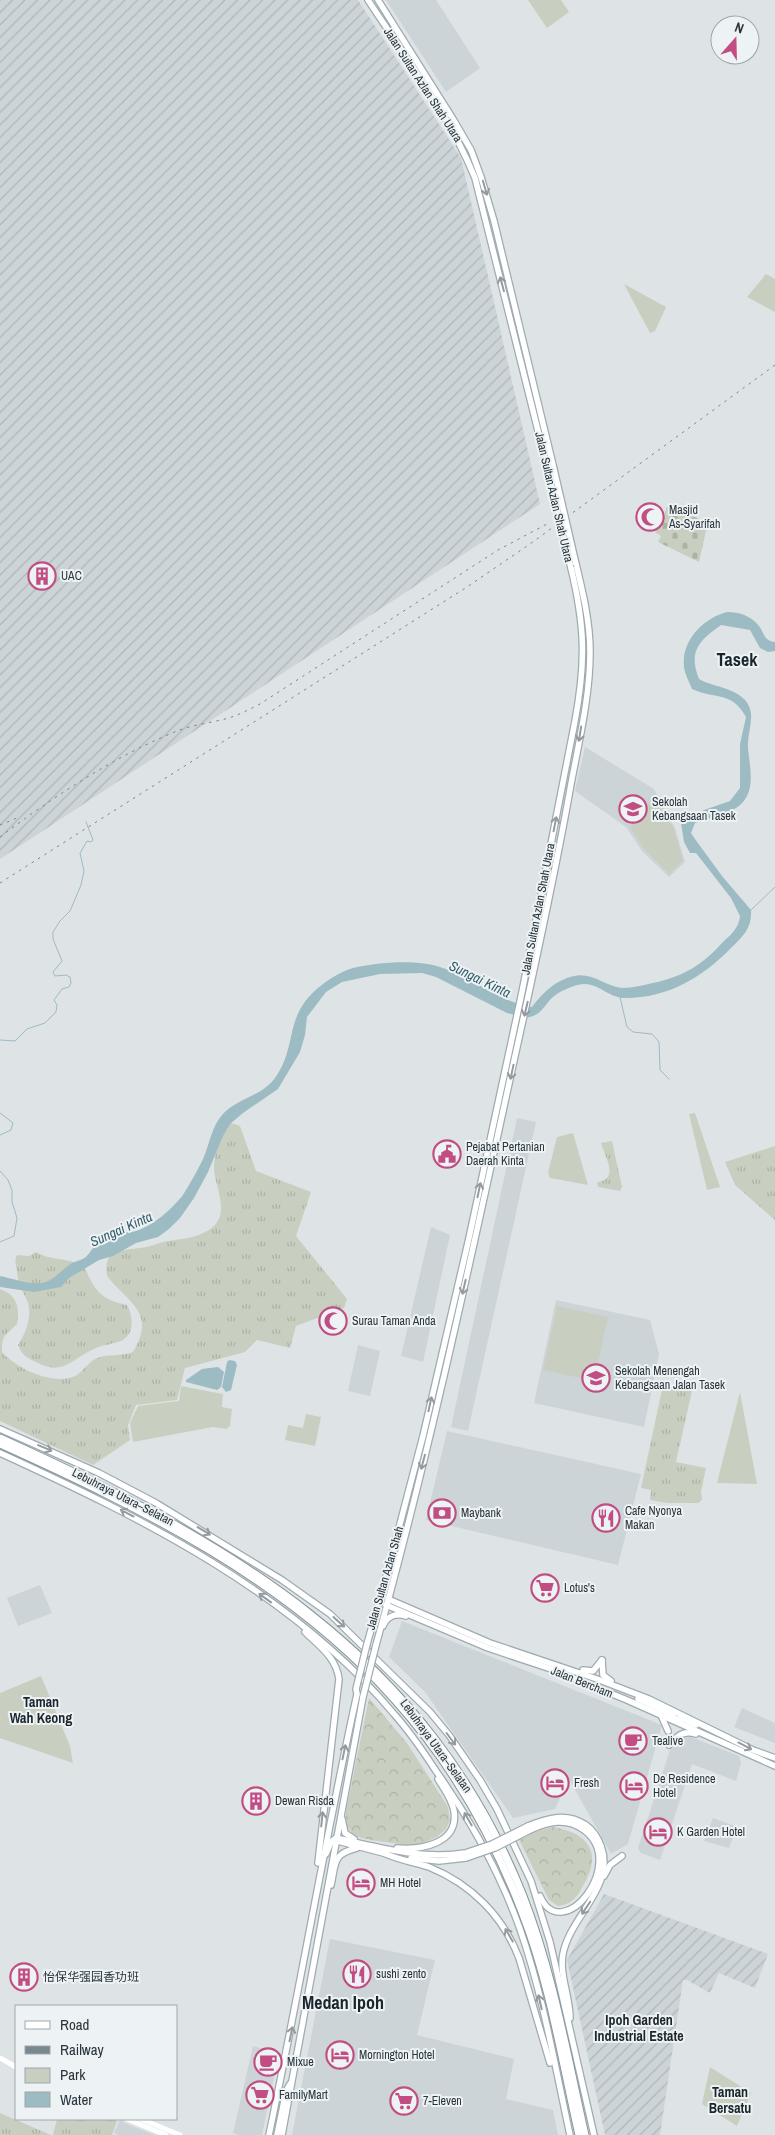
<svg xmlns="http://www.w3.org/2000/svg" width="775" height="2135" font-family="'Archivo Narrow','Noto Sans SC',sans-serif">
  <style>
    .built { fill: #ccd4d8 }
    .industrial { fill: url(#industrial-furrows) }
    .grass { fill: url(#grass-tufts) }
    .forest { fill: url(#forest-crowns) }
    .cemetery { fill: url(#cemetery-stones) }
    .park { fill: #c8cfc0 }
    .water { fill: #9cbbc3 }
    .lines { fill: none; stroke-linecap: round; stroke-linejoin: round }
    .stream { stroke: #9cbbc3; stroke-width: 1 }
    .primary-casing { stroke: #9eabb1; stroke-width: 8 }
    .highway-casing { stroke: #87959b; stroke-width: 9 }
    .secondary { stroke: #fff; stroke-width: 5 }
    .primary { stroke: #fff; stroke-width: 5.5 }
    .highway { stroke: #fff; stroke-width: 7 }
    .rail { stroke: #79878e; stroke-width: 1; stroke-dasharray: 2.5 5; stroke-linecap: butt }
    .primary-bridge-casing { stroke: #9eabb1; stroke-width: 8; stroke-linecap: butt }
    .primary-bridge { stroke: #fff; stroke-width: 5.5 }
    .oneway { stroke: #949a9e }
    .labels { text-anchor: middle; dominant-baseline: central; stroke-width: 4; stroke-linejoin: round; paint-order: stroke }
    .street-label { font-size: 12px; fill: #29353c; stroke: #edf2f4 }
    .poi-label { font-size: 12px; fill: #29353c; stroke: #edf2f4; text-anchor: start }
    .water-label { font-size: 14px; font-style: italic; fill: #365e6c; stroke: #edf2f4 }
    .neighbourhood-label { font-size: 14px; font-weight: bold; fill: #1b262c; stroke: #edf2f4 }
    .district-label { font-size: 18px; font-weight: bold; fill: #1b262c; stroke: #edf2f4 }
  </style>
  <defs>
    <pattern id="industrial-furrows" width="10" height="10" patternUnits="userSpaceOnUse" patternTransform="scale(1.25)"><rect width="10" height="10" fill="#ccd4d8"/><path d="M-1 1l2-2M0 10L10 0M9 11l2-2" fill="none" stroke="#afb7ba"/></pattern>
    <pattern id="grass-tufts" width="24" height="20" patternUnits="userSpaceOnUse" patternTransform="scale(1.25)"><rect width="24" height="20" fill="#c8cfc0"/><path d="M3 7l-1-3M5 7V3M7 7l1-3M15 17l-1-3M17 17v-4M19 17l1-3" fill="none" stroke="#acb2a6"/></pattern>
    <pattern id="forest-crowns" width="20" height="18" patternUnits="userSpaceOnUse" patternTransform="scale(1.25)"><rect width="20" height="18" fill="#c8cfc0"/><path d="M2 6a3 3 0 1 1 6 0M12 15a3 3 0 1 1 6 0" fill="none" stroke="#acb2a6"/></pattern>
    <pattern id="cemetery-stones" width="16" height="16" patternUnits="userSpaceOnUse" patternTransform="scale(1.25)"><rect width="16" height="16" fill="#c8cfc0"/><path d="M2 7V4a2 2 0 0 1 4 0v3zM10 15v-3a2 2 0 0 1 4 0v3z" fill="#acb2a6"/></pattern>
  </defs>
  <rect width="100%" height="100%" fill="#dee4e6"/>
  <!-- built -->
  <g class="built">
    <path d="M386 0H436L480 68 446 92Z"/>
    <path d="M585 747 654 789 675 828 685 862 669 877 642 851 626 827 575 791Z"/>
    <path d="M517 1118 536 1122 468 1431 451 1427Z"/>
    <path d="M431 1227 450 1235 423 1362 401 1356Z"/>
    <path d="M556 1300 650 1320 659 1354 644 1427 534 1403Z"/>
    <path d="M358 1345 380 1351 370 1396 348 1391Z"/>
    <path d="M447 1431 641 1474 618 1565 426 1520Z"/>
    <path d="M40 1585 52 1613 18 1626 7 1598Z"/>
    <path d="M402 1621 662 1725 628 1844 611 1854 569 1779 555 1809 513 1818 425 1692 389 1657Z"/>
    <path d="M742 1708 775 1723V1743L734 1727Z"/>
    <path d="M686 1735 739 1756 741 1763 736 1781 692 1764 660 1860 641 1853 638 1848 670 1750 681 1736Z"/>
    <path d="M713 1818 737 1827 729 1848 704 1841Z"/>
    <path d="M330 1939 435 1960 417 2035 514 2059 506 2099 553 2110 558 2135H292Z"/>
    <path d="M253 2046 279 2053 262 2135H238L233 2133Z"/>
    <path d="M120 2120 127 2124 155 2135H119L114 2133Z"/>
  </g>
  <!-- industrial -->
  <g class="industrial">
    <path d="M0 0H358L461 158 540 504 0 859Z"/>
    <path d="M604 1894 768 1954 755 1988 719 1973 710 1993 687 1980H683L660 2135H605L567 1960Z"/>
  </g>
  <!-- grass -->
  <g class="grass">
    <path d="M229 1122 240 1126 256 1171 311 1192 296 1236 347 1299 344 1308 296 1326 290 1348 257 1340 245 1352 185 1368 177 1400 136 1405 128 1425 130 1440 93 1465 0 1421V1289C17 1295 20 1307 17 1324 5 1336 2 1334 2 1352 17 1369 55 1387 77 1375 83 1371 88 1363 95 1359 107 1353 121 1357 133 1352 157 1312 128 1303 107 1276 106 1270 106 1259 111 1255 120 1249 131 1249 141 1248 148 1247 156 1244 163 1242 177 1239 194 1239 207 1231 233 1217 215 1188 214 1169 214 1152 220 1136 229 1122Z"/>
    <path d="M612 1141 622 1187 620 1191 598 1187 597 1182C620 1180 605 1157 601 1143Z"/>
    <path d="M775 1146V1220L735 1185 725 1162Z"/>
    <path d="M36 1252C50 1261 68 1257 82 1266 87 1269 87 1274 90 1279 99 1297 109 1301 127 1305 133 1316 135 1332 123 1340 119 1343 101 1345 94 1349 70 1360 63 1377 34 1361 26 1358 21 1353 18 1345 26 1333 33 1315 27 1300 22 1290 18 1283 17 1271 16 1265 14 1261 17 1255L29 1256Z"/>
    <path d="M663 1385 692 1391 676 1462 706 1468 701 1492 702 1500 698 1503H667L650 1500 651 1490 641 1488Z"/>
    <path d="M0 2113 51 2135H0Z"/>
    <path d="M57 2119H111L117 2121 112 2135H53Z"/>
  </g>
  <!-- forest -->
  <g class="forest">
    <path d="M369 1698 407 1743 448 1807 450 1820 446 1829 437 1837 421 1844 406 1845 371 1840 354 1836 346 1825V1811Z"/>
    <path d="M553 1827C589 1833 603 1853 583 1886 577 1897 571 1905 558 1906L549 1900 519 1840 537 1831Z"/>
  </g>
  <!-- cemetery -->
  <path class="cemetery" d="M667 507 708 522 699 562 658 542 661 536 655 532 658 529Z"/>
  <!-- park -->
  <g class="park">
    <path d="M528 0H561L569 12 547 28Z"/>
    <path d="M766 274 775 279V312L747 297Z"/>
    <path d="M624 284 666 307 655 331 650 333Z"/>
    <path d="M653 798 674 829 683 861 669 874 644 849 630 827Z"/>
    <path d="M695 1113 720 1187 707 1190 689 1114Z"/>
    <path d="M573 1133 588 1185 550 1178 548 1173 557 1137Z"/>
    <path d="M557 1306 608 1317 594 1381 543 1370Z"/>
    <path d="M181 1386 223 1394 222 1407 232 1409 230 1426 226 1429 213 1427 133 1442 130 1423 138 1406 179 1401Z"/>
    <path d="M740 1392 757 1484 717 1483Z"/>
    <path d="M306 1414 321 1417 315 1446 285 1440 288 1425 303 1428Z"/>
    <path d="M41 1676 70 1746 73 1763 0 1738V1693Z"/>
    <path d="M710 2067 751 2093 737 2126 702 2104Z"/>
  </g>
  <!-- water -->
  <g class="water">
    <path d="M727 612C740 612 751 616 759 626 765 634 763 640 775 642V651L768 652 760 648 750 630 721 625C699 641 688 651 699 679 713 687 732 687 744 699 758 713 747 730 748 747 749 764 756 787 743 802 730 816 712 816 695 823L691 833 695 839 722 876 751 910C752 928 744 935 731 948 702 978 666 999 623 998 609 997 599 984 584 984 573 985 560 991 553 997 545 1004 541 1015 530 1017 522 1018 515 1015 507 1013L436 977 422 973 380 974 342 982 326 992 307 1017 305 1035 300 1052 278 1089 243 1113 230 1124 223 1136 208 1172 194 1198 180 1218 169 1229 158 1237 136 1243 113 1256 99 1260 69 1278 61 1287 34 1292 0 1287V1276C11 1278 29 1285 41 1283 53 1282 62 1269 72 1263 76 1261 82 1260 86 1257 92 1251 96 1242 103 1237 115 1228 124 1235 136 1231 153 1226 172 1209 183 1195 188 1187 199 1168 203 1159 210 1143 211 1128 222 1115 237 1098 261 1097 275 1078 299 1045 282 1014 323 984 332 977 343 971 353 968 380 962 417 959 443 968 474 978 499 1002 532 1007 543 992 556 980 574 976 592 972 605 986 622 988 633 988 643 985 653 983 685 976 702 965 724 941 732 934 739 927 740 916L731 898 696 853H690L684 842 681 823 704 810 730 801 740 788V744L746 717C731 690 715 700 692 689 689 682 685 674 684 667 681 640 704 618 727 612Z"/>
    <path d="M229 1360 235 1361 237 1365 231 1390 226 1392 222 1387 227 1362Z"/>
    <path d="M218 1367 224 1372 221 1387 217 1390 186 1382V1380L202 1369Z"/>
  </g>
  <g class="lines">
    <!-- stream -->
    <g class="stream">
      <path d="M751 910 775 887"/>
      <path d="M620 997 627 1027 633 1032 652 1034 659 1042 660 1070 669 1079"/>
      <path d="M0 1040 15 1041 27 1029 45 1023 56 1012 57 1005 54 1000 62 989 69 987 71 983 70 977 66 975 55 976 53 972 62 961 53 939V932L60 921 70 911 81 885 84 871 80 853 87 841 91 842 93 840 86 822"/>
      <path d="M0 1113 13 1123 11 1130 0 1135"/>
      <path d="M0 1171 8 1180 12 1190V1202L17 1218 14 1236 0 1242"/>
    </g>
    <!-- primary casing -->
    <g class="primary-casing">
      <g id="primary">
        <path d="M368 0C406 58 449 114 475 178L547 467"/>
        <path d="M378 0 453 119 471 150 481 177 494 221 553 465"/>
        <path d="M0 1429 99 1473 156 1503 282 1580 330 1614 430 1712 449 1735 480 1780 497 1809 531 1881 550 1942 594 2135"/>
        <path d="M0 1453C142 1518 292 1592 394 1714 410 1732 423 1751 436 1771 470 1819 500 1873 520 1929 543 1995 555 2066 570 2135"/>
        <path d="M388 1599 490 1643 597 1679 649 1699 753 1750 775 1758"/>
        <path d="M386 1605 488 1648 551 1669 627 1700 775 1766"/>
        <path d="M383 1626C387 1616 396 1613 406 1616"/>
        <path d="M305 1632C319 1646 336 1657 339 1679L318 1863"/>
        <path d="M367 1644 389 1566 423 1436 469 1238 522 992 575 721C586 662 585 626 571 568"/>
        <path d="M376 1645C430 1451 472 1253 515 1056 535 966 555 875 571 784 579 741 590 696 590 652 590 622 583 593 576 564"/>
        <path d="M602 1660 603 1675 611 1681"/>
        <path d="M583 1670 593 1671 602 1660"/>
        <path d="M638 1699 671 1714 676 1720"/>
        <path d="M661 1715 668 1731"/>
        <path d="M674 1719H683L696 1725"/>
        <path d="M669 1745C677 1736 683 1730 696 1734"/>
        <path d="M342 1819 345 1833 354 1839"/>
        <path d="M528 1826C547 1818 567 1812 586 1825 593 1830 598 1838 601 1846 616 1887 570 1916 563 1954 559 1974 570 1997 570 2018"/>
        <path d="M530 1830C548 1822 566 1817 584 1830 629 1863 562 1947 540 1896"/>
        <path d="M334 1840 387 1854"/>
        <path d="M397 1848C421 1850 459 1844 454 1811 452 1799 444 1789 438 1779"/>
        <path d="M384 1853C398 1860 414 1862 429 1867 471 1884 503 1916 519 1958L550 2063"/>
        <path d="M326 1854 331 1842 336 1838C379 1847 421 1860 465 1853"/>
        <path d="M411 1858 439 1861 466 1858"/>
        <path d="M604 1876 610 1865 622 1856"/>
        <path d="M331 1885C336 1863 332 1854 357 1848"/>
        <path d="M269 2135C300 1988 325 1840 357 1694"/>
        <path d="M277 2135 286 2091 290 2084"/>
        <path d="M282 2135 363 1697"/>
      </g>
    </g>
    <!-- highway casing -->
    <g class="highway-casing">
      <g id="highway">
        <path d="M0 1438C226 1540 427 1653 523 1896 553 1973 567 2055 585 2135"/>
        <path d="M0 1444C142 1508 290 1581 395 1700 450 1761 493 1836 522 1912 550 1983 562 2061 579 2135"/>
      </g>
    </g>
    <!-- secondary -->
    <g class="secondary">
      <path d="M0 2058 16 2067"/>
      <path d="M127 2119 166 2135"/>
      <path d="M141 2119 180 2135"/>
    </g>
    <!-- primary -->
    <use href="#primary" class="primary"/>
    <!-- highway -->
    <use href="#highway" class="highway"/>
    <!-- rail -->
    <g class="rail">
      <path d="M0 825 17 818"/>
      <path d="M0 837C53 797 115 756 177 731 192 725 209 723 225 719 237 716 248 710 260 704L498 550 547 524"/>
      <path d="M0 883 467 587 530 544 775 365"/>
    </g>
    <!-- primary-bridge casing -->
    <g class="primary-bridge-casing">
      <g id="primary-bridge">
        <path d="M553 465 576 564"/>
        <path d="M547 467 571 568"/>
        <path d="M357 1694 356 1689 367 1644"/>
        <path d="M363 1697 376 1645"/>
        <path d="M465 1853 492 1844 528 1826"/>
        <path d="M466 1858 495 1848 530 1830"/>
      </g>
    </g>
    <!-- primary-bridge -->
    <use href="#primary-bridge" class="primary-bridge"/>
  </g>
  <!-- one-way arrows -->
  <defs><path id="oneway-shaft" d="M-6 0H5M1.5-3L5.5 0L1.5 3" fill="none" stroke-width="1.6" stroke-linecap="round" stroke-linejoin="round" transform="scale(1.25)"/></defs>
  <g class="oneway">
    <use href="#oneway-shaft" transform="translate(485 188) rotate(74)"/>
    <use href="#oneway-shaft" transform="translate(502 284) rotate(-105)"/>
    <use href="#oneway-shaft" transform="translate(580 734) rotate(99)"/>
    <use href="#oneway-shaft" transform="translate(555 824) rotate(-79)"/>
    <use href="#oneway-shaft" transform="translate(526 1009) rotate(103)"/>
    <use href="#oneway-shaft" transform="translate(512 1072) rotate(102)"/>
    <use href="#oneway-shaft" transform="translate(479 1190) rotate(-78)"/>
    <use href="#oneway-shaft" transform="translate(464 1287) rotate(103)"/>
    <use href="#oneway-shaft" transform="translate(430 1404) rotate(-78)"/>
    <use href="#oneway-shaft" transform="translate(45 1448) rotate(23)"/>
    <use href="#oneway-shaft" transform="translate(423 1462) rotate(105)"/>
    <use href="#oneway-shaft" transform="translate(127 1513) rotate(-152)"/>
    <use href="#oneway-shaft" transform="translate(204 1531) rotate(31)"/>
    <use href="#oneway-shaft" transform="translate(265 1598) rotate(-144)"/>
    <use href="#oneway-shaft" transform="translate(339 1622) rotate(42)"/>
    <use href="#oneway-shaft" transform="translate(451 1739) rotate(53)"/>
    <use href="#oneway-shaft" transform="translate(745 1746) rotate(28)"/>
    <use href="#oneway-shaft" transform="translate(344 1752) rotate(-78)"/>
    <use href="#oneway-shaft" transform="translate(322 1819) rotate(-84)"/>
    <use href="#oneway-shaft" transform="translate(468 1819) rotate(-120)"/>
    <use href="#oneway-shaft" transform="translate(586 1908) rotate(124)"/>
    <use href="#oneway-shaft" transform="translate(509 1935) rotate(-120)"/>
    <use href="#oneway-shaft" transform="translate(540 2002) rotate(-103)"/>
    <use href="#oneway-shaft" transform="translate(291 2034) rotate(-78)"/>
  </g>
  <!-- icons -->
  <defs>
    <g id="mosque-ring" transform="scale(1.4375)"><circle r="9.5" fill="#edf2f4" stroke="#c14d82" stroke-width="1.5"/><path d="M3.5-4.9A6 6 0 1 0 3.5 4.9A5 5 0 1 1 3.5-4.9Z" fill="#c14d82"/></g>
    <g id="building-ring" transform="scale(1.4375)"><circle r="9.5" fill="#edf2f4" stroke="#c14d82" stroke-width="1.5"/><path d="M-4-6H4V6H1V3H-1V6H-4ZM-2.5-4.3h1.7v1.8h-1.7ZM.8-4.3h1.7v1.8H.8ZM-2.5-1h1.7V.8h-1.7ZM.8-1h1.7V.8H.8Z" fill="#c14d82"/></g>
    <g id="school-ring" transform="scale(1.4375)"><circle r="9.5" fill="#edf2f4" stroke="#c14d82" stroke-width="1.5"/><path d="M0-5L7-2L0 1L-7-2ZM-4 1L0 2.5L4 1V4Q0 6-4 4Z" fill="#c14d82"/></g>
    <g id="civic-ring" transform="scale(1.4375)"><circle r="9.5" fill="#edf2f4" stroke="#c14d82" stroke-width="1.5"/><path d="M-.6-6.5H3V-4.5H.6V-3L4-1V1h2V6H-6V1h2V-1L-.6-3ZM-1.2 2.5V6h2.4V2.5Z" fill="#c14d82"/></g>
    <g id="bank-ring" transform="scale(1.4375)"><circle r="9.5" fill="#edf2f4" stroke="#c14d82" stroke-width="1.5"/><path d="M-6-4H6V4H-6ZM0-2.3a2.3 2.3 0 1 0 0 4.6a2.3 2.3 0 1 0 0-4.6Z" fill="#c14d82"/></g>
    <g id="restaurant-ring" transform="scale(1.4375)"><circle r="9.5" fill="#edf2f4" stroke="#c14d82" stroke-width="1.5"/><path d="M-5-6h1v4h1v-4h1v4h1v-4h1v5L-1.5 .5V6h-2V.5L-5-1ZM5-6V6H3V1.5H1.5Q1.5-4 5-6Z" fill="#c14d82"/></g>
    <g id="supermarket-ring" transform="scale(1.4375)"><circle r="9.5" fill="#edf2f4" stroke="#c14d82" stroke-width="1.5"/><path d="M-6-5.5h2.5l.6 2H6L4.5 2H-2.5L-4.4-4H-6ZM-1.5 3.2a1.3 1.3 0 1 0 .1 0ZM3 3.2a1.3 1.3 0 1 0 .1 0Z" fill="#c14d82"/></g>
    <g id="cafe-ring" transform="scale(1.4375)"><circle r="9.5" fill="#edf2f4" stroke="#c14d82" stroke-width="1.5"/><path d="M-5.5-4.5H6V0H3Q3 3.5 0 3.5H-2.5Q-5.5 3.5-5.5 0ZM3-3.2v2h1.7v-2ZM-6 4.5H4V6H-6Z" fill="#c14d82"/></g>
    <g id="hotel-ring" transform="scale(1.4375)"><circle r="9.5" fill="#edf2f4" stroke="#c14d82" stroke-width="1.5"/><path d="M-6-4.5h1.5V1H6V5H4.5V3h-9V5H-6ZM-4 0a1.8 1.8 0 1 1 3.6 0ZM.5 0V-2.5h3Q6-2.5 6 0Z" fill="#c14d82"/></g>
  </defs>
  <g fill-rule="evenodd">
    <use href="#mosque-ring" x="650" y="517"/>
    <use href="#building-ring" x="42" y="576"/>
    <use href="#school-ring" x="633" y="809"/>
    <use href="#civic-ring" x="447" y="1154"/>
    <use href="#mosque-ring" x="333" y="1321"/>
    <use href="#school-ring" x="596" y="1378"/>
    <use href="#bank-ring" x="442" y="1513"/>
    <use href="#restaurant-ring" x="606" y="1518"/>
    <use href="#supermarket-ring" x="545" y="1588"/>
    <use href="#cafe-ring" x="633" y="1741"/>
    <use href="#hotel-ring" x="555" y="1783"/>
    <use href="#hotel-ring" x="634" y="1786"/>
    <use href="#building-ring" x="256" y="1801"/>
    <use href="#hotel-ring" x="658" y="1832"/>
    <use href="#hotel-ring" x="361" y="1883"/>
    <use href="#restaurant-ring" x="357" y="1974"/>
    <use href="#building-ring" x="24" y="1977"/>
    <use href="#hotel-ring" x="340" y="2055"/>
    <use href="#cafe-ring" x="268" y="2062"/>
    <use href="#supermarket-ring" x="260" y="2095"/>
    <use href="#supermarket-ring" x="404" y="2101"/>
  </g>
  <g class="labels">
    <!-- street labels -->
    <g class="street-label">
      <text transform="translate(423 85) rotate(57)">Jalan Sultan Azlan Shah Utara</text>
      <text transform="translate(554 497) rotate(77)">Jalan Sultan Azlan Shah Utara</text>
      <text transform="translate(538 909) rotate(-79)">Jalan Sultan Azlan Shah Utara</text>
      <text transform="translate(123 1497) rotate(27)">Lebuhraya Utara–Selatan</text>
      <text transform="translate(385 1578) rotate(-74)">Jalan Sultan Azlan Shah</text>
      <text transform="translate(582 1682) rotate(22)">Jalan Bercham</text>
      <text transform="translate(436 1746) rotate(54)">Lebuhraya Utara–Selatan</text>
    </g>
    <!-- poi labels -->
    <g class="poi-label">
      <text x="669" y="510">Masjid<tspan x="669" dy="14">As-Syarifah</tspan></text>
      <text x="61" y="576">UAC</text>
      <text x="652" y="802">Sekolah<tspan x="652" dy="14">Kebangsaan Tasek</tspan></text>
      <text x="466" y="1147">Pejabat Pertanian<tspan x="466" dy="14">Daerah Kinta</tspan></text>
      <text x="352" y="1321">Surau Taman Anda</text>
      <text x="615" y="1371">Sekolah Menengah<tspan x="615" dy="14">Kebangsaan Jalan Tasek</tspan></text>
      <text x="625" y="1511">Cafe Nyonya<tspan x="625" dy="14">Makan</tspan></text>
      <text x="461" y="1513">Maybank</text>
      <text x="564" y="1588">Lotus's</text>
      <text x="652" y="1741">Tealive</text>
      <text x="653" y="1779">De Residence<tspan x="653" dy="14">Hotel</tspan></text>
      <text x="574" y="1783">Fresh</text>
      <text x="275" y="1801">Dewan Risda</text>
      <text x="677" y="1832">K Garden Hotel</text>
      <text x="380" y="1883">MH Hotel</text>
      <text x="376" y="1974">sushi zento</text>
      <text x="43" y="1977">怡保华强园香功班</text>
      <text x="359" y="2055">Mornington Hotel</text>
      <text x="287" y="2062">Mixue</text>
      <text x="279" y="2095">FamilyMart</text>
      <text x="423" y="2101">7-Eleven</text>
    </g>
    <!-- water labels -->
    <g class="water-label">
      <text transform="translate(480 979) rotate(26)">Sungai Kinta</text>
      <text transform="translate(121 1229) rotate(-24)">Sungai Kinta</text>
    </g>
    <!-- neighbourhood labels -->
    <g class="neighbourhood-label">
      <text x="41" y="1702">Taman<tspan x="41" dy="16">Wah Keong</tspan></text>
      <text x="639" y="2020">Ipoh Garden<tspan x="639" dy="16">Industrial Estate</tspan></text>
      <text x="730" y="2092">Taman<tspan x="730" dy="16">Bersatu</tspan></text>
    </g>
    <!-- district labels -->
    <g class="district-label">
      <text x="737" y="659">Tasek</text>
      <text x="343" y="2002">Medan Ipoh</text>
    </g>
  </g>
  <!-- legend -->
  <rect x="15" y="2005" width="162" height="115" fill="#edf2f4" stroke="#9fa6aa"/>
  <rect x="25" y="2021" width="25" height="8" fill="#ffffff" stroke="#9fa6aa"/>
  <text x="60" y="2030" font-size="15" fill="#29353c">Road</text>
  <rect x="25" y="2046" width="25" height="8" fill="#79878e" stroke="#9fa6aa"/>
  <text x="60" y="2055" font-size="15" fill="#29353c">Railway</text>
  <rect x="25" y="2068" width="25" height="15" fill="#c8cfc0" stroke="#9fa6aa"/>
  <text x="60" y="2080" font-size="15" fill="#29353c">Park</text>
  <rect x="25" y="2092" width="25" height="15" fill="#9cbbc3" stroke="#9fa6aa"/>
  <text x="60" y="2105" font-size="15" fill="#29353c">Water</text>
  <!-- north arrow -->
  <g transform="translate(735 40) rotate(20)"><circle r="24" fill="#edf2f4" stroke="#9fa6aa"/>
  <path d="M0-4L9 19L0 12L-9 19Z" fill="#c14d82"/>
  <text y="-8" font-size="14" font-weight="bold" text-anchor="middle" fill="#29353c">N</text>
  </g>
</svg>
